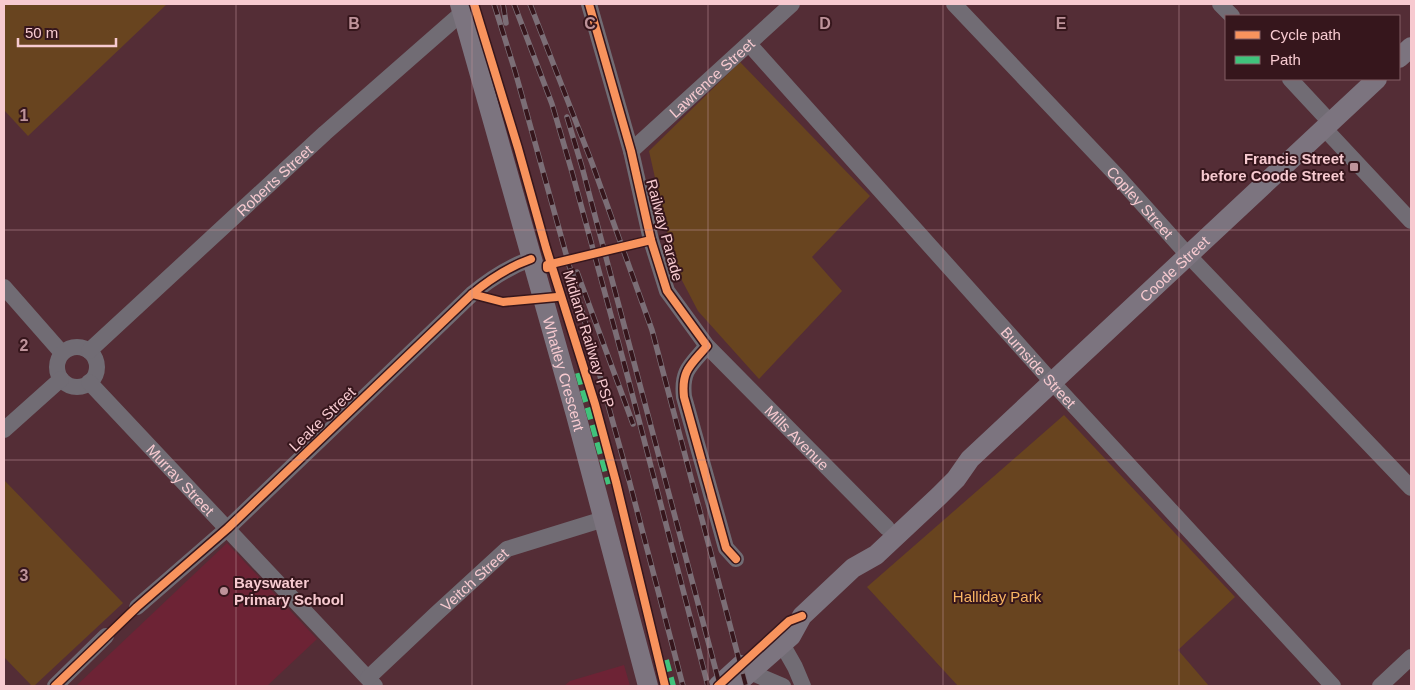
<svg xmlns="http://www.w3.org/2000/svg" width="1415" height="690" font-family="Helvetica,sans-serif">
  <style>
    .built { fill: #6d2335 }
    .green { fill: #68441f }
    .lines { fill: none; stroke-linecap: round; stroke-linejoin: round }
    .minor { stroke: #716c74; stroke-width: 16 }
    .major { stroke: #7c747f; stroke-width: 20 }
    .rail-casing { stroke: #7b6e76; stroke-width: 5.5 }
    .rail { stroke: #36161c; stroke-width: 4; stroke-dasharray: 11; stroke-linecap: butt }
    .quiet { stroke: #40c37c; stroke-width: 6; stroke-dasharray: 12 6; stroke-linecap: butt }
    .cycleway-casing { stroke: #36161c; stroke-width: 11 }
    .cycleway { stroke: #f8935d; stroke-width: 8 }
    .grid { fill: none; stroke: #be939a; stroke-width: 1; stroke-opacity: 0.55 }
    .poi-dot { fill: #be939a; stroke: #36161c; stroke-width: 2 }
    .labels { text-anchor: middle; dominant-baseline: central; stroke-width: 4; stroke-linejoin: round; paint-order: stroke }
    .street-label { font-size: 15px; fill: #f7cad0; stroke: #36161c }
    .poi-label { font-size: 15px; font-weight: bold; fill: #f7cad0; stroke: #36161c; text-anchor: end }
    .park-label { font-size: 15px; fill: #f8b463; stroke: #36161c }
    .grid-label { font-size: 16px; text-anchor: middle; font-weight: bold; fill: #be939a; stroke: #36161c; stroke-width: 4; stroke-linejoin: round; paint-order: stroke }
  </style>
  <rect width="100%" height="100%" fill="#542d36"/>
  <!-- built -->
  <g class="built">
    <path d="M227 543 317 639 267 686H76Z"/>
    <path d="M624 665 630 686H564L570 681Z"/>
  </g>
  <!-- green -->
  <g class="green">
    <path d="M4 4H167L28 136 4 110Z"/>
    <path d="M740 62 870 196 812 257 842 291 759 379 698 311 675 267 649 151Z"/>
    <path d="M1064 415 1235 597 1178 650 1209 686H958L867 587Z"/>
    <path d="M4 480 123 603 34 686H32L4 657Z"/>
  </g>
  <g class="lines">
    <!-- minor -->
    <g class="minor">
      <path id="s1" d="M589 4 631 151 651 240 667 291 707 346 887 528"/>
      <path id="s2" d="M954 4 1120 179 1188 255 1411 488"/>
      <path d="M1220 4 1232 16"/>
      <path id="s3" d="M749 44 1052 382 1333 686"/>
      <path d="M1290 79 1330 122"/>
      <path d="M1324 128 1411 221"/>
      <path id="s4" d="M631 151 792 4"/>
      <path d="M4 287 62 353"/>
      <path d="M707 346C691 365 681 370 684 397L726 548 736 559"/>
      <circle cx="77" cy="367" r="20"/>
      <path id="s5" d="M89 351 325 133 463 12"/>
      <path id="s6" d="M89 382 375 686"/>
      <path d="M4 430 61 379"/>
      <path d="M137 607 228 528 472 294C490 279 508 267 531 259"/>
      <path d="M782 644 795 667 803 686"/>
      <path d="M750 672 783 686"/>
      <path id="s7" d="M368 678 437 613 507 549 604 519"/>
      <path d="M55 686 106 636"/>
      <path d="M1380 686 1411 657"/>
    </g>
    <!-- major -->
    <g class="major">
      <path id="s8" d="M460 4 576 415 648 686"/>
      <path d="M1399 58 1411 47"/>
      <path d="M718 686 741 665"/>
      <path id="s9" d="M734 686 791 636 802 616 853 568 876 555 939 496 956 479 970 459 1377 79"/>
    </g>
    <!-- rail casing -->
    <g class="rail-casing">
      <g id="rail">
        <path d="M494 4 515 71 629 480 683 686"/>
        <path d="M503 4 506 23"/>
        <path d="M514 4 552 104 572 172 628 378 708 686"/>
        <path d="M530 4 592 163 652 330 746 686"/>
        <path d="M567 117 582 167 720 686"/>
        <path d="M577 272 633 424"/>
      </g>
    </g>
    <!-- rail -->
    <use href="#rail" class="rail"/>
    <!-- quiet -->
    <g class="quiet">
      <path d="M578 373 609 484"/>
      <path d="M666 660 673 686"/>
    </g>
    <!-- cycleway casing -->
    <g class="cycleway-casing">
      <g id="cycleway">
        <path d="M474 4 518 148 546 248 595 404 616 482 665 686"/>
        <path d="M589 4 631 151 651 240 667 291 707 346C691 365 681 370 684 397L726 548 736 559"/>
        <path d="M547 268V265L651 240"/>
        <path d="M472 294 503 302 557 297"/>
        <path d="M55 686 137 607 228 528 472 294C490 279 508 267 531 259"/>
        <path d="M718 686 789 621 802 616"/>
      </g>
    </g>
    <!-- cycleway -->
    <use href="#cycleway" class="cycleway"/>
  </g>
  <!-- grid -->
  <path class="grid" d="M236 4V686M472 4V686M708 4V686M943 4V686M1179 4V686M4 230H1411M4 460H1411"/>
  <!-- markers -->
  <g class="poi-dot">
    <rect x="1349" y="162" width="10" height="10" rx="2.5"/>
    <circle cx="224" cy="591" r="5"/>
  </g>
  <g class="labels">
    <!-- street labels -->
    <g class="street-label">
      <text stroke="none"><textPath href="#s4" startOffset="109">Lawrence Street</textPath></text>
      <text stroke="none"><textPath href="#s5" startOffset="252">Roberts Street</textPath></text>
      <text stroke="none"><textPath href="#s2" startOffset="272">Copley Street</textPath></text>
      <text transform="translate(665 230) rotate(75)">Railway Parade</text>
      <text stroke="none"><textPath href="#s9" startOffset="609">Coode Street</textPath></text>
      <text transform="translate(589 339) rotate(73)">Midland Railway PSP</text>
      <text stroke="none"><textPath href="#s3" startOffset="434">Burnside Street</textPath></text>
      <text stroke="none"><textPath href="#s8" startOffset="384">Whatley Crescent</textPath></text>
      <text transform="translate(322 419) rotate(-44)">Leake Street</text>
      <text stroke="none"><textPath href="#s1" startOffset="494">Mills Avenue</textPath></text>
      <text stroke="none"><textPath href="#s6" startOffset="134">Murray Street</textPath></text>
      <text stroke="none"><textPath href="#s7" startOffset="145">Veitch Street</textPath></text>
    </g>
    <!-- poi labels -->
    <g class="poi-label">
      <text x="1344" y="158">Francis Street<tspan x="1344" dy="17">before Coode Street</tspan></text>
      <text x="234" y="582" text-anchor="start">Bayswater<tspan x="234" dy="17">Primary School</tspan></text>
    </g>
    <!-- park labels -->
    <g class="park-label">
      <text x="997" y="596">Halliday Park</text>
    </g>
  </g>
  <g class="grid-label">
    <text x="354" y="29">B</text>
    <text x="590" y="29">C</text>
    <text x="825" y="29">D</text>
    <text x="1061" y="29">E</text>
    <text x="24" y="121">1</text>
    <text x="24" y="351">2</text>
    <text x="24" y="581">3</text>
  </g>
  <!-- border -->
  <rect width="1415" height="690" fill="none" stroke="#f7cad0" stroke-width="10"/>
  <!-- legend -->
  <rect x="1225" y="15" width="175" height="65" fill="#36161c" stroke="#835e64"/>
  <rect x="1235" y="31" width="25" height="8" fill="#f8935d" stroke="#835e64"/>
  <text x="1270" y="40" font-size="15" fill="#f7cad0">Cycle path</text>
  <rect x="1235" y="56" width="25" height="8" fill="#40c37c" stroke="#835e64"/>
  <text x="1270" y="65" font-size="15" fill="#f7cad0">Path</text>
  <!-- scale -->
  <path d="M18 38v8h98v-8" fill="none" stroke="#f7cad0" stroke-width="2.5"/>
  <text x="25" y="38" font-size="15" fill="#f7cad0" stroke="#36161c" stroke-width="4" paint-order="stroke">50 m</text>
</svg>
